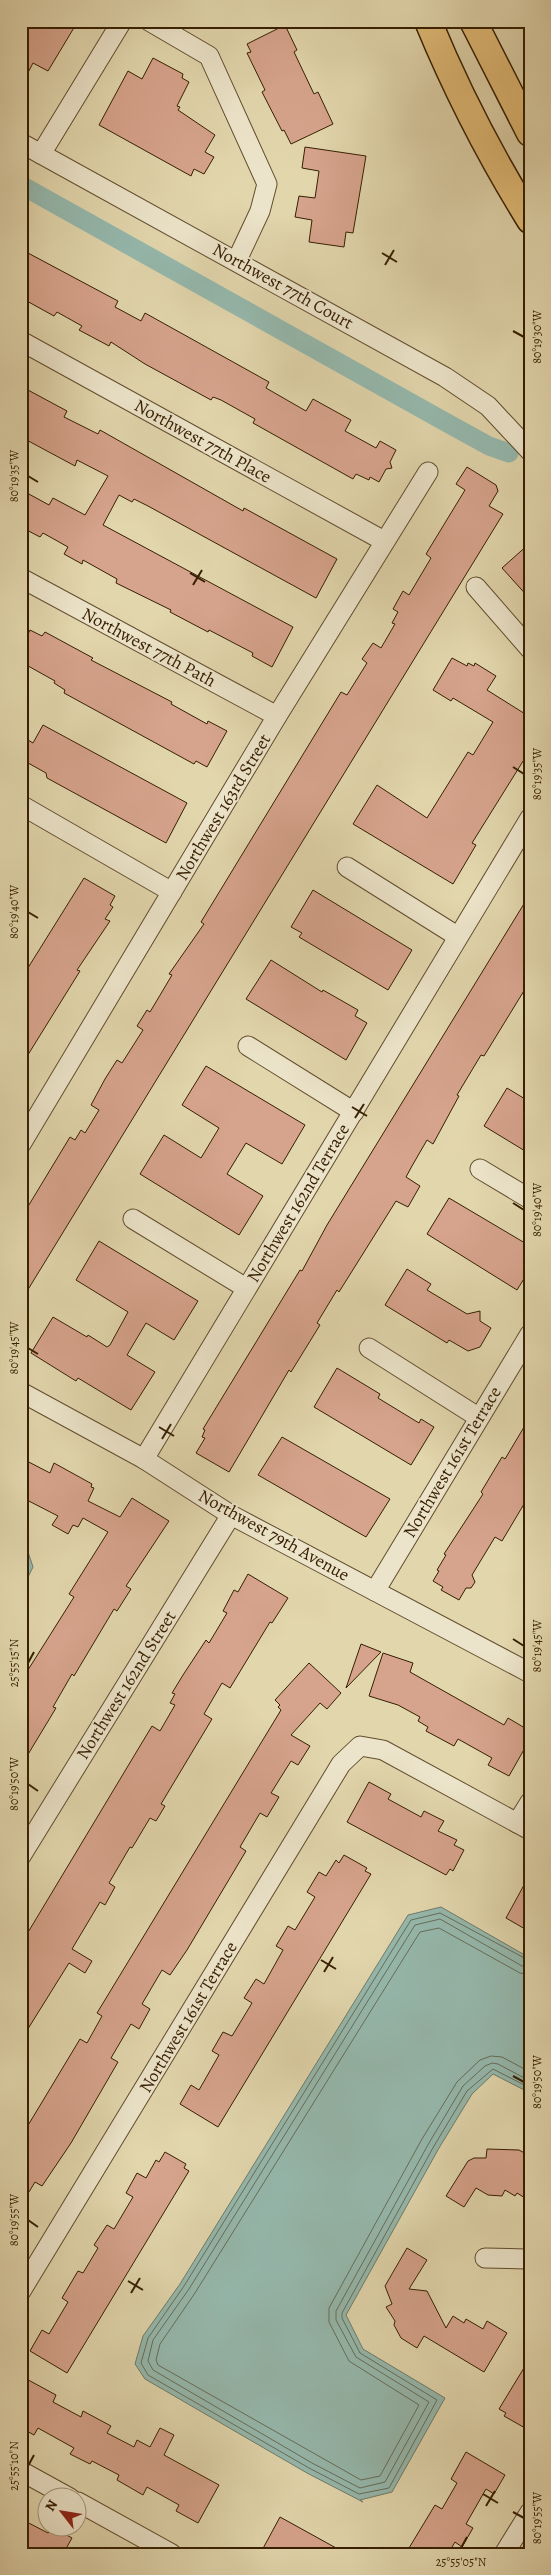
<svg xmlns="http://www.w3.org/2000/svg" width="551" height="2575" font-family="Alegreya,serif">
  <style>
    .water { fill: #95b9ae; stroke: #6f7b69 }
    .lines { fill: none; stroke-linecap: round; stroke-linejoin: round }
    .shore { stroke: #666c58; stroke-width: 1 }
    .canal { stroke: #95b9ae; stroke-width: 19 }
    .building { fill: #d6a38c; stroke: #361f02 }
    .minor-casing { stroke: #614d2d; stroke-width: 21 }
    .highway-casing { stroke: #361f02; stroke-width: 29 }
    .minor { stroke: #ece4ca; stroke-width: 19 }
    .highway { stroke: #e1bb76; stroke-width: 26 }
    .ticks { fill: none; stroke: #361f02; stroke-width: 2 }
    .labels { text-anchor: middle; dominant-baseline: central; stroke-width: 4; stroke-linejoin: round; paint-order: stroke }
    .street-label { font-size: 18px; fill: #361f02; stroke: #ece4ca }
    .neatline { fill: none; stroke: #361f02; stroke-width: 2 }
    .ticks-label { font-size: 12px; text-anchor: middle; fill: #361f02 }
  </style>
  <rect width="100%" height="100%" fill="#e2d6ad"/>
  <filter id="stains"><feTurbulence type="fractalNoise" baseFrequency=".004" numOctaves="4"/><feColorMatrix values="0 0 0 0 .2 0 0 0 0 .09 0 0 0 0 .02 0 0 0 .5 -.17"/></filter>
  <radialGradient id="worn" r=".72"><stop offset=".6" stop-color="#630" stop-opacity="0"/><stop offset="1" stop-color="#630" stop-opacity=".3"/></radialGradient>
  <!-- water -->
  <g class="water">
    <path d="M21 1541 25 1543 33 1567 21 1591Z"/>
    <path d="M441 1907 530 1958V2093L493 2074 472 2094 439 2148 346 2315 363 2349 445 2398 392 2492 360 2500 363 2502 307 2473 145 2379 135 2364 143 2336 180 2284 408 1915Z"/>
  </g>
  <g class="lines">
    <!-- shore -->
    <g class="shore">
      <path d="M530 1961 440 1913 411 1920 184 2286 148 2338 141 2363 148 2375 309 2468 359 2494 389 2488 437 2400 360 2353 342 2318V2313L434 2146 467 2091 493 2069 530 2088"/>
      <path d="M530 1968 522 1966 440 1919 415 1925 189 2289 153 2340 148 2361 153 2370 312 2463 360 2488 385 2482 429 2402 356 2357 336 2320V2311L429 2143 463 2086 485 2066 492 2063 498 2064 530 2081"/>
      <path d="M530 1975 520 1973 439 1928 420 1932 195 2293 160 2344 156 2360 158 2365 361 2480 380 2476 419 2405 349 2361 329 2322V2308L422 2139 457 2082 480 2060 491 2056 502 2057 530 2072"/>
    </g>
    <!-- canal -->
    <path class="canal" d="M21 185 449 424 489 446 509 453"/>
  </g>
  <!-- building -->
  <g class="building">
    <path d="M21 21H78L48 71 33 63 21 86Z"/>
    <path d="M285 25 297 50 294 52 314 94 318 92 333 124 291 144 284 130 282 131 262 92 265 90 247 53 251 52 247 44Z"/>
    <path d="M153 58 183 74 182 78 189 82 177 106 180 107 178 110 215 135 205 152 214 157 204 174 194 169 191 176 99 125 128 71 142 79Z"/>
    <path d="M305 147 366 156 353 233 346 232 344 247 309 242 312 220 295 217 299 196 315 198 319 171 302 168Z"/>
    <path d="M28 253 118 301 115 307 141 321 145 313 269 382 266 388 306 411 313 399 351 420 345 431 376 448 380 441 396 450 390 462 392 468 386 469 379 482 370 477 369 480 356 474 353 479 253 423 255 419 221 400 213 397 211 400 145 364 111 342 109 346 79 330 82 326 57 312 54 316 25 300 27 296 21 293V266Z"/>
    <path d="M28 390 67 411 64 417 98 434 100 430 243 511 244 508 337 559 316 598 148 506 134 499 132 502 119 495 103 525 293 627 272 667 252 656 253 653 209 630 208 632 170 612 171 610 116 583 117 579 83 560 82 564 64 554 68 547 43 533 40 537 21 527V504L27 493 49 505 53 498 85 515 108 476 77 460 75 466 21 437V391L26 393Z"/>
    <path d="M467 467 496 485 498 491 489 506 503 514 21 1301V1218L70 1137 75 1140 81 1130 85 1133 99 1110 91 1105 105 1079 117 1060 122 1063 143 1030 137 1026 147 1010 150 1012 172 975 169 974 204 924 201 922 341 692 347 695 367 663 362 659 373 643 381 648 395 624 392 623 398 612 393 609 403 591 409 595 431 558 426 554 465 490 456 484Z"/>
    <path d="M530 543V599L502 568Z"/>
    <path d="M21 630 28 634 30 630 42 636 45 632 93 658 91 660 172 702 171 704 207 724 208 721 227 731 207 767 196 761 194 764 64 693 65 690 54 683 55 681 21 662Z"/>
    <path d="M452 658 467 666 468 663 474 666 475 663 496 676 487 690 530 717V750L472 843 476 845 453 884 353 824 377 785 427 818 468 752 473 755 493 722 453 698 451 701 433 690Z"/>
    <path d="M43 725 187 803 166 843 47 778 46 773 21 759V754L28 740 33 743Z"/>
    <path d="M84 878 115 896 110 905 113 907 105 919 110 921 77 970 80 971 21 1066V979Z"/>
    <path d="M313 890 412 950 388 990 299 937 302 933 291 927Z"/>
    <path d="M530 894V981L484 1056 481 1055 457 1095 459 1096 433 1144 427 1140 412 1166 406 1177 420 1186 408 1207 396 1201 339 1292 337 1290 317 1323 320 1325 291 1372 289 1370 229 1472 196 1453 205 1438 202 1437 205 1430 203 1429 300 1270 302 1271 327 1225Z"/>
    <path d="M271 960 322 992 323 990 358 1010 355 1016 367 1023 346 1060 246 999Z"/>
    <path d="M206 1066 305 1125 282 1164 246 1143 227 1174 263 1196 239 1235 140 1174 164 1135 201 1158 219 1128 182 1105Z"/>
    <path d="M507 1088 530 1102V1154L484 1126Z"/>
    <path d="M449 1198 530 1246V1269L517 1290 427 1234Z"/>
    <path d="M99 1241 198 1301 174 1340 146 1323 127 1355 155 1372 131 1410 78 1378 76 1381 31 1353 53 1317 87 1337 88 1335 107 1347 110 1345 128 1312 76 1280Z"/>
    <path d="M407 1269 431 1284 427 1290 467 1314 480 1311V1321L491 1328 480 1347 468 1351 449 1340 447 1343 385 1305Z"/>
    <path d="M337 1368 380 1394 378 1398 419 1423 421 1419 434 1427 411 1465 314 1407Z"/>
    <path d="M530 1417V1494L502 1541 495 1537 472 1575 475 1582 471 1588H466L459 1600 441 1590 443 1587 433 1581 439 1571 437 1570 446 1555 444 1554 483 1494 481 1492 502 1457 505 1459Z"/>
    <path d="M282 1437 390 1499 366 1537 258 1475Z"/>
    <path d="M21 1458 50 1473 54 1463 92 1484 91 1487 94 1488 88 1501 120 1517 132 1498 169 1521 126 1586 131 1589 117 1611 114 1609 74 1676 72 1674 53 1707 56 1708 21 1766V1681L74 1597 69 1594 108 1532 83 1518 78 1527 73 1525 68 1534 52 1525 58 1516 21 1497Z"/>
    <path d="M248 1574 288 1598 272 1623 270 1622 230 1688 222 1683 204 1714 212 1719 161 1804 165 1806 156 1821 150 1818 132 1848 130 1847 109 1883 115 1887 105 1905 100 1902 72 1949 92 1961 85 1973 69 1963 21 2040V1944L152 1726 160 1731 175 1705 170 1703 175 1694 172 1693 183 1675 206 1640 209 1643 227 1613 223 1611 234 1590 238 1592Z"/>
    <path d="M361 1644 381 1652 346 1688Z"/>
    <path d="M383 1653 413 1663 410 1672 504 1725 508 1718 530 1731V1739L509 1776 488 1765 492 1758 458 1739 454 1746 426 1731 428 1727 418 1721 420 1717 398 1705 369 1696Z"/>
    <path d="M309 1663 341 1693 327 1709 320 1703 291 1735 310 1746 298 1765 291 1761 271 1793 279 1797 267 1817 260 1813 240 1847 246 1851 187 1950 170 1975 162 1970 142 2004 150 2009 139 2029 131 2024 111 2058 118 2062 71 2143 42 2186 35 2182 21 2205V2137L80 2039 87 2043 102 2016 97 2013 281 1710 278 1707 280 1705 275 1700Z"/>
    <path d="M369 1782 391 1794 388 1799 421 1817 424 1811 444 1821 438 1831 457 1840 454 1845 464 1850 453 1871 450 1869 446 1875 347 1822Z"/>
    <path d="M344 1855 367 1868 365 1871 371 1874 218 2127 180 2104 191 2085 199 2090 219 2055 212 2051 223 2032 232 2036 252 2003 244 1998 256 1979 264 1984 283 1950 276 1946 288 1926 295 1930 315 1897 307 1892 319 1872 326 1876 336 1860 339 1863Z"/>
    <path d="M530 1874V1921L525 1929 506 1918Z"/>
    <path d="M487 2149 519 2150 530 2156V2201L517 2193 515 2196 505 2190 502 2196 488 2195 476 2188 464 2207 446 2196 468 2161 474 2158H486Z"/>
    <path d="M165 2152 186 2164 184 2168 189 2171 67 2373 30 2351 42 2330 49 2334 68 2302 62 2298 78 2271 83 2273 98 2248 94 2245 107 2225 114 2229 133 2197 126 2193 137 2173 146 2178 156 2160 159 2162Z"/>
    <path d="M407 2248 427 2260 409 2289 427 2291 446 2328 453 2316 464 2323 466 2319 483 2329 487 2321 507 2333 484 2372 424 2336 417 2348 401 2338 394 2325 395 2321 386 2307 392 2304 385 2286Z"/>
    <path d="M530 2358V2420L525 2428 504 2416 506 2413 499 2409Z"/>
    <path d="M21 2376 56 2395 53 2402 81 2417 83 2411 111 2426 107 2433 134 2447 137 2440 150 2447 160 2428 174 2435 164 2455 219 2485 198 2523 176 2511 179 2505 147 2487 143 2495 117 2480 119 2475 92 2461 90 2464 70 2454 74 2448 38 2428 34 2435 21 2428Z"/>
    <path d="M466 2452 505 2475 494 2494 486 2489 466 2524 473 2528 462 2547 455 2542 448 2554H419L409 2548 435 2505 442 2509 457 2483 451 2479Z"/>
    <path d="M280 2517 347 2554H260Z"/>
    <path d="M21 2519 48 2533 54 2528 72 2538 63 2554H21Z"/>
  </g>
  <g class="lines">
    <!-- minor casing -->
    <g class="minor-casing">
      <g id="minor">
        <path d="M149 21 209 56 267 184 260 211 237 260"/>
        <path d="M21 143 445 377 488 406 530 451"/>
        <path d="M41 154 122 21"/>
        <path d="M21 341 384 541"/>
        <path d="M21 578 277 716"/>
        <path d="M476 587 530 649"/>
        <path d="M21 805 172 892"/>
        <path d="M347 867 457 936"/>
        <path d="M248 1046 354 1112"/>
        <path d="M21 1144 277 716 428 472"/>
        <path d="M480 1169 530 1199"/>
        <path d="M133 1219 246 1288"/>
        <path d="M369 1348 478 1417"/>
        <path d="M21 1392 144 1459 231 1515 530 1673"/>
        <path d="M144 1459 530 818"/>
        <path d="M375 1591 530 1334"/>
        <path d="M517 1823 530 1802"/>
        <path d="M21 1856 231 1515"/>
        <path d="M485 2258 526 2259 530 2261"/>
        <path d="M21 2291 341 1764 360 1746 383 1750 530 1830"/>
        <path d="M21 2471 70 2498"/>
        <path d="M78 2502 172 2554"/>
        <path d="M504 2554 530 2512"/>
      </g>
    </g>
    <!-- highway casing -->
    <g class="highway-casing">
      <g id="highway">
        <path d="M428 21C456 89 491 157 530 220"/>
        <path d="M473 21 530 133"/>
      </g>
    </g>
    <!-- minor -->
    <use href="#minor" class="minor"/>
    <!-- highway -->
    <use href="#highway" class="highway"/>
  </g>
  <!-- ticks -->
  <path class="ticks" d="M382 253 397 262M385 265 394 250M513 331 524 337M28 476 38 482M190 573 205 582M193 585 202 570M513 767 524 774M28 912 38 918M352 1107 367 1116M355 1118 364 1104M513 1203 524 1210M28 1348 38 1354M159 1427 174 1436M162 1439 171 1424M513 1639 524 1646M28 1663 34 1652M28 1784 38 1791M321 1960 336 1969M324 1972 333 1957M513 2076 524 2082M28 2220 38 2227M128 2281 143 2290M131 2293 140 2278M28 2466 34 2455M483 2494 498 2503M486 2506 495 2491M513 2512 524 2518M461 2548 467 2537"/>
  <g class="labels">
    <!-- street labels -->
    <g class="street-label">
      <text transform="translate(283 286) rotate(29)">Northwest 77th Court</text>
      <text transform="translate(203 441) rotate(29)">Northwest 77th Place</text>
      <text transform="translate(149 647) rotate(28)">Northwest 77th Path</text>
      <text transform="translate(223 807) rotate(-59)">Northwest 163rd Street</text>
      <text transform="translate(298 1203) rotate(-59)">Northwest 162nd Terrace</text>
      <text transform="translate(452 1462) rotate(-59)">Northwest 161st Terrace</text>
      <text transform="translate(274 1535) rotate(29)">Northwest 79th Avenue</text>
      <text transform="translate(126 1685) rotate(-58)">Northwest 162nd Street</text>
      <text transform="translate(188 2017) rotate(-59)">Northwest 161st Terrace</text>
    </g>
  </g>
  <!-- margin -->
  <rect width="551" height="2575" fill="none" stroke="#e2d6ad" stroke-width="55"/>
  <!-- north arrow -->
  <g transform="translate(62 2512) rotate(301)"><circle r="24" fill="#ece4ca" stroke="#a3957a"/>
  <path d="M0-4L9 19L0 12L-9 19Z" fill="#8f2418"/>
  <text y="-8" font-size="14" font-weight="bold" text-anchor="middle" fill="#361f02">N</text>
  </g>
  <rect x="28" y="28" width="496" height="2520" class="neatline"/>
  <g class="ticks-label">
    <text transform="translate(537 337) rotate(-90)" y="4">80°19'30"W</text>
    <text transform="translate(14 476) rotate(-90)" y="4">80°19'35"W</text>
    <text transform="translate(537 774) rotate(-90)" y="4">80°19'35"W</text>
    <text transform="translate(14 912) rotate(-90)" y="4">80°19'40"W</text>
    <text transform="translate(537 1210) rotate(-90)" y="4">80°19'40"W</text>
    <text transform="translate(14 1348) rotate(-90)" y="4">80°19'45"W</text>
    <text transform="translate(537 1646) rotate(-90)" y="4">80°19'45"W</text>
    <text transform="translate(14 1663) rotate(-90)" y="4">25°55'15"N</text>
    <text transform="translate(14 1784) rotate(-90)" y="4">80°19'50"W</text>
    <text transform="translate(537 2082) rotate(-90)" y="4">80°19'50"W</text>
    <text transform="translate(14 2220) rotate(-90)" y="4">80°19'55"W</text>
    <text transform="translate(14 2466) rotate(-90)" y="4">25°55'10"N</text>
    <text transform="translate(537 2518) rotate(-90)" y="4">80°19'55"W</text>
    <text x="461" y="2566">25°55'05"N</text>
  </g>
  <rect width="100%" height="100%" filter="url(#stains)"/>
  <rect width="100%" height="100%" fill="url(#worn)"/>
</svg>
